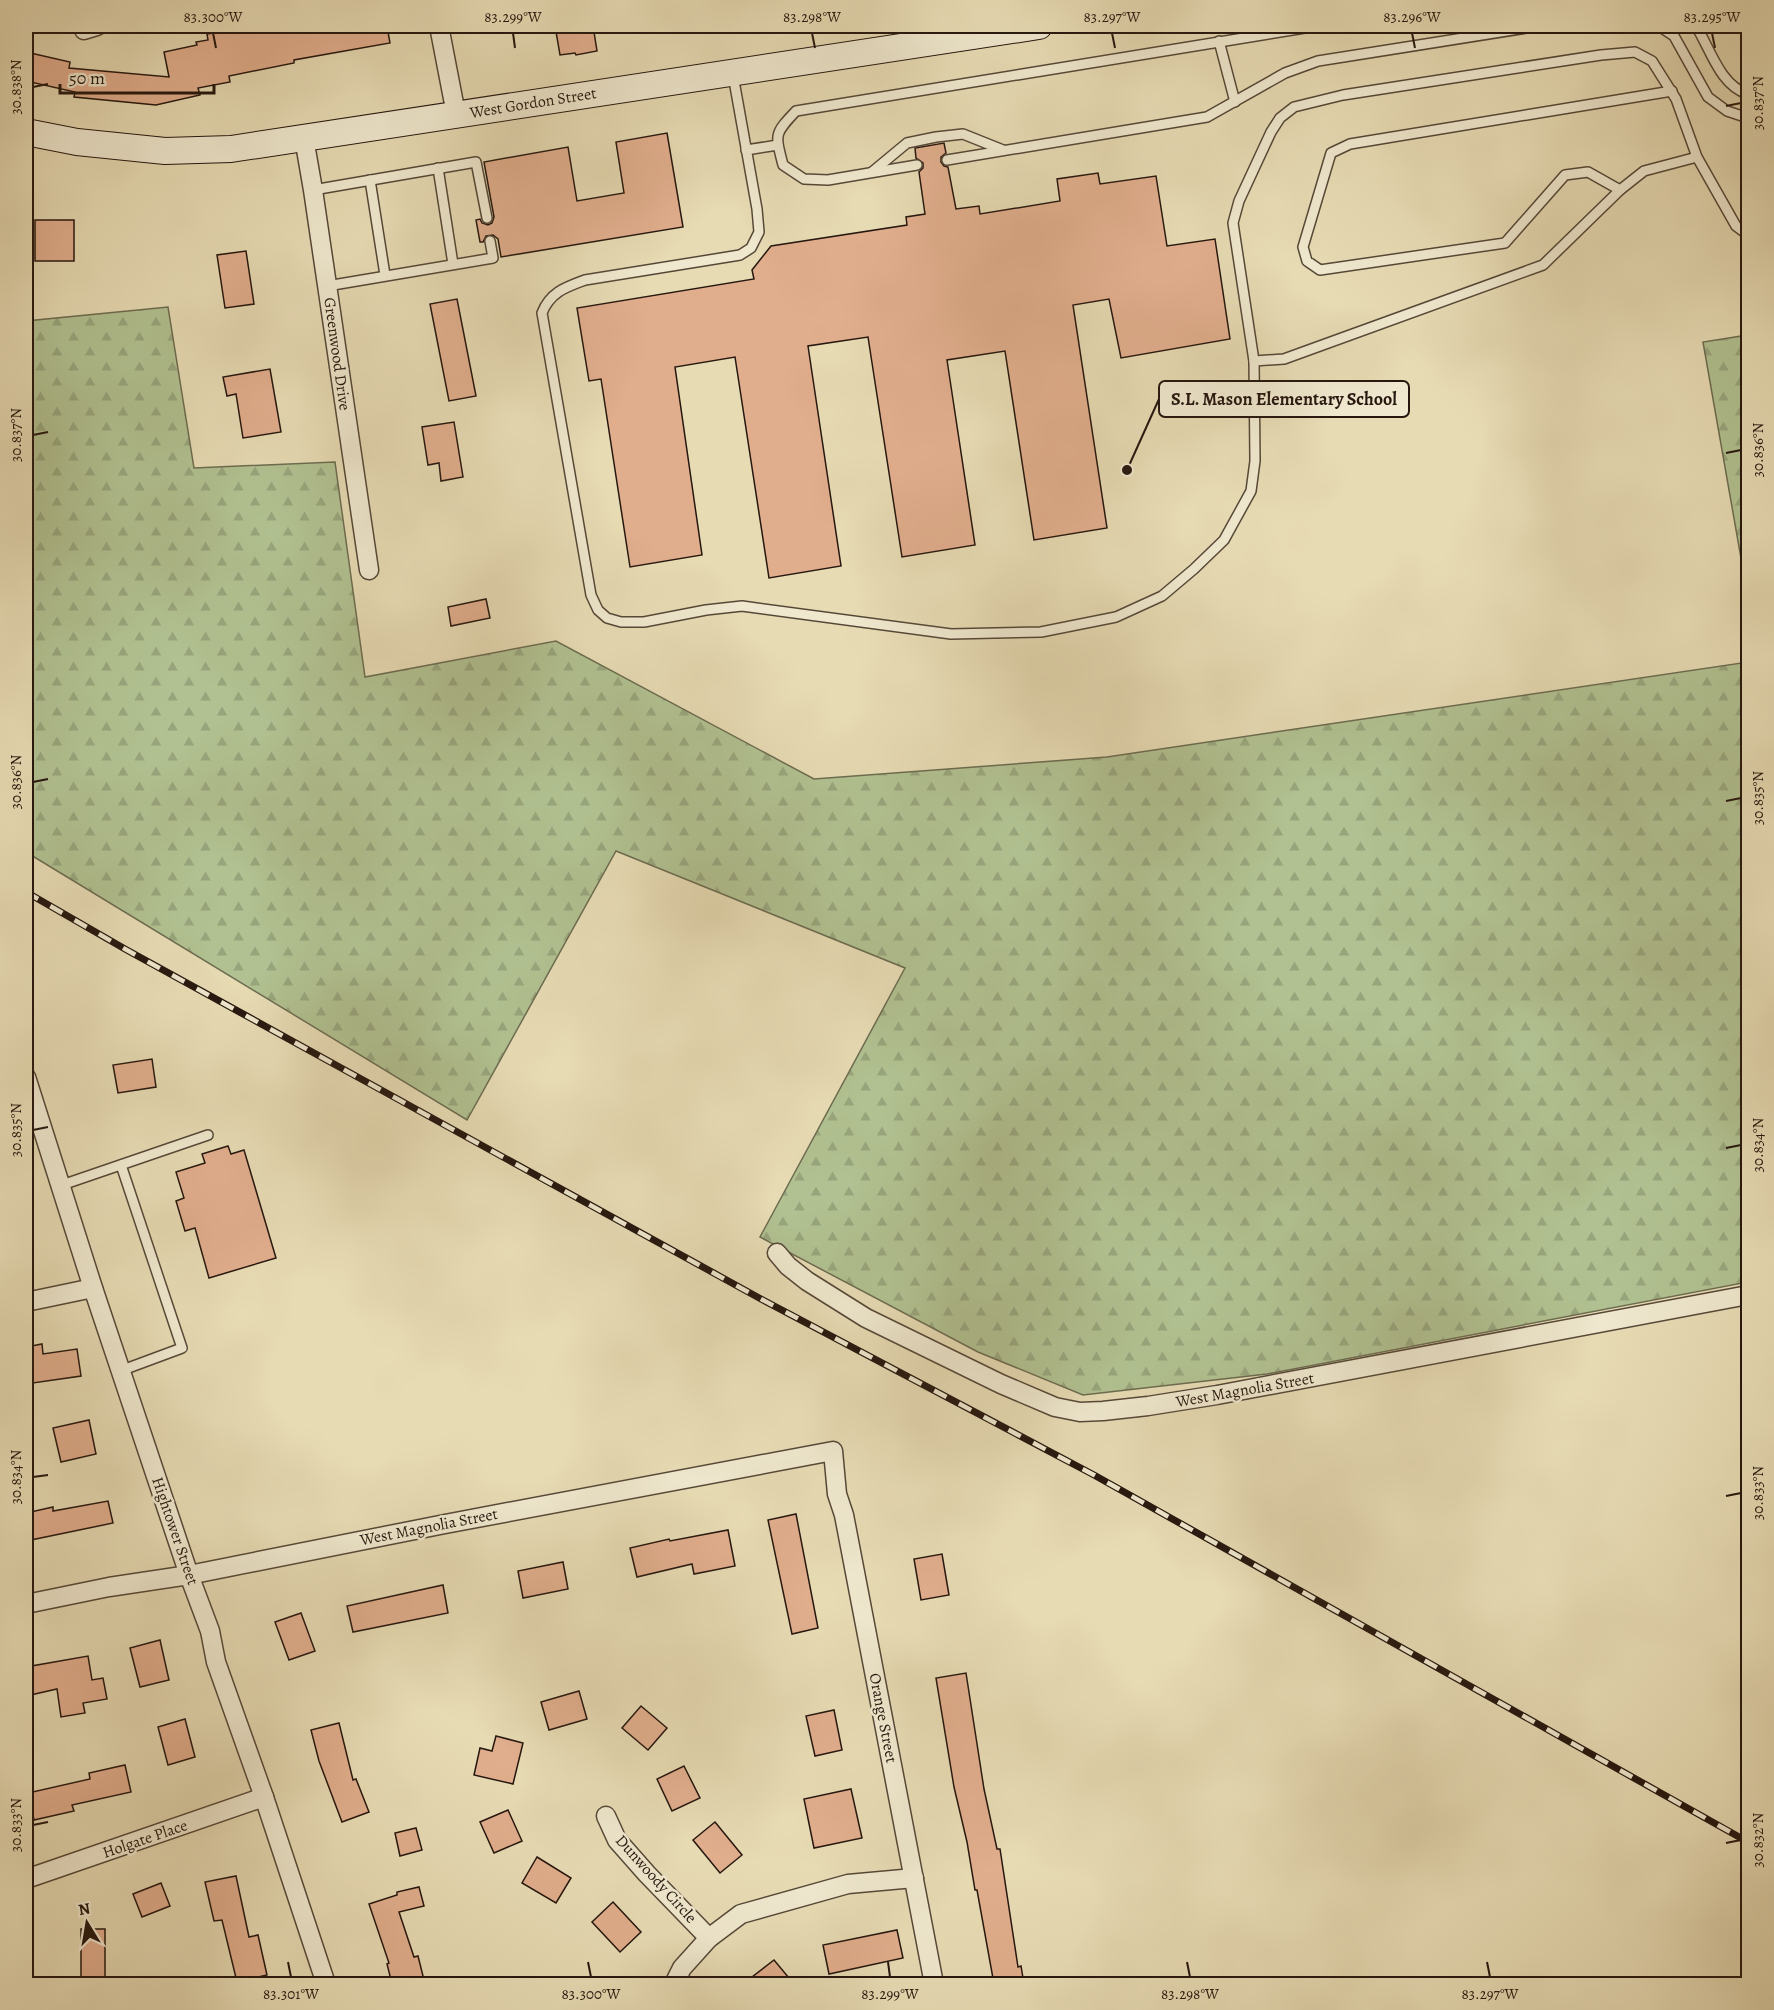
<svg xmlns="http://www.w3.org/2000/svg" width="1774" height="2010" font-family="Alegreya,serif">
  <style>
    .forest { fill: url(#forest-firs); stroke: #6c6c50; stroke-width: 1.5 }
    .building { fill: #e1ae8d; stroke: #26170f; stroke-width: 1.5 }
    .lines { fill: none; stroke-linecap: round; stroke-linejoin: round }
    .lane-casing { stroke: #564838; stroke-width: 12 }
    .street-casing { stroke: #564838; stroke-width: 21 }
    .secondary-casing { stroke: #26170f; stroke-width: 28 }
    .lane { stroke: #efe8ce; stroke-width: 9 }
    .street { stroke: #efe8ce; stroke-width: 18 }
    .secondary { stroke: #efe8ce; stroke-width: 26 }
    .rail-casing { stroke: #26170f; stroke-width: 7 }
    .rail { stroke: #efe8ce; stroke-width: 4.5; stroke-dasharray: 14; stroke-linecap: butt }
    .ticks { fill: none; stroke: #26170f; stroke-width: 2 }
    .labels { text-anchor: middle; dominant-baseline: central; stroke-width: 5; stroke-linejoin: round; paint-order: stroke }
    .street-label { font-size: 16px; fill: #26170f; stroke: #efe8ce }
    .leader { fill: none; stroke: #26170f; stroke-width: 2 }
    .callout-dot { fill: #26170f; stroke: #efe8ce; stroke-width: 2 }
    .callout { fill: #efe8ce; stroke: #26170f; stroke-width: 2 }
    .callout-label { font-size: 18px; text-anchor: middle; font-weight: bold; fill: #26170f }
    .neatline { fill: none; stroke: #26170f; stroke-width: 2 }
    .ticks-label { font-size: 15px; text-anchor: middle; fill: #26170f }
  </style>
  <defs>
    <pattern id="forest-firs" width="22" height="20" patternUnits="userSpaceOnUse" patternTransform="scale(1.5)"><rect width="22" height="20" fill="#b1c191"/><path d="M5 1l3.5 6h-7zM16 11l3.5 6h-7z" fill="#98a57c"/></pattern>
  </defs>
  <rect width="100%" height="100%" fill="#e7dbb4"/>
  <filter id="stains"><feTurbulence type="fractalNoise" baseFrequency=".00333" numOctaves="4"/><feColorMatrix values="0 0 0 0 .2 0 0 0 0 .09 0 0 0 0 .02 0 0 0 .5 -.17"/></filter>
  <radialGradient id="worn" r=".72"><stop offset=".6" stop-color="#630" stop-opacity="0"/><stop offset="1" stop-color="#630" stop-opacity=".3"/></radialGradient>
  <!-- forest -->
  <g class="forest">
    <path d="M168 307 194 468 335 462 365 677 556 641 814 779 1107 757 1748 662V1282L1267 1374 1083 1395 978 1352 760 1237 905 968 616 851 467 1120 26 852V321Z"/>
    <path d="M1748 335V598L1703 342Z"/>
  </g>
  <!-- building -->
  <g class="building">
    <path d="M235 26H387L390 43 294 60V63L229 76 230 82 198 88 200 95 156 105 74 97 75 92 26 81V52L70 62 69 68 169 77 164 52 197 45 196 42 208 40 207 34 226 31V28Z"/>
    <path d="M555 26H593L597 51 576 55 575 53 560 55Z"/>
    <path d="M667 133 683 227 501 257 498 239 493 235 486 236 483 242H480L476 220 480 219 482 223 488 225 492 223 494 217 484 162 568 147 577 201 624 193 616 142Z"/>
    <path d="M944 143 946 153 941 157V162L944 166 948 167 956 209 979 206 980 214 1060 201 1057 179 1098 173 1100 184 1156 176 1167 246 1215 239 1230 339 1121 358 1109 299 1073 305 1107 528 1034 540 1005 351 947 360 975 545 902 557 868 337 808 346 841 566 769 578 735 357 675 367 702 555 630 567 601 379 589 381 577 308 754 279 752 270 771 246 907 225 906 217 925 214 919 172 923 168V163L916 158 915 148Z"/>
    <rect x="35" y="220" width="39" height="41"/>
    <path d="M246 251 254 304 225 308 217 255Z"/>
    <path d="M457 299 476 396 449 401 430 304Z"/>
    <path d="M270 369 281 432 243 438 236 394 227 396 223 377Z"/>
    <path d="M454 422 463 477 441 481 439 463 428 465 422 427Z"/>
    <path d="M486 599 490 618 451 626 448 607Z"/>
    <path d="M152 1059 156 1087 118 1093 113 1065Z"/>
    <path d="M228 1146 231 1154 244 1150 276 1258 209 1278 195 1228 185 1231 176 1201 184 1198 176 1172 205 1163 202 1154Z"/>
    <path d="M42 1344 43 1354 77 1349 81 1376 26 1384V1347Z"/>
    <path d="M89 1420 96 1454 61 1462 53 1428Z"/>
    <path d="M108 1501 113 1523 26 1541V1513L53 1507V1511Z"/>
    <path d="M796 1514 818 1628 792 1634 768 1520Z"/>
    <path d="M728 1530 735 1566 694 1574 692 1564 637 1577 630 1548 669 1539 670 1541Z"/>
    <path d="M942 1554 949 1595 921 1600 914 1559Z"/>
    <path d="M563 1562 568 1589 523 1598 518 1571Z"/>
    <path d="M443 1585 448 1613 353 1632 347 1606Z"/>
    <path d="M301 1613 315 1651 289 1660 275 1622Z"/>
    <path d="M160 1640 169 1680 140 1687 130 1648Z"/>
    <path d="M88 1656 92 1680 103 1678 107 1699 83 1703 85 1713 61 1717 57 1689 26 1696V1667Z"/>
    <path d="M966 1673 984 1789 997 1849H1000L1018 1967 1021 1966 1024 1984H994L977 1890H975L967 1842 954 1787 936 1678Z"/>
    <path d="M579 1691 587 1719 549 1730 541 1702Z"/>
    <path d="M641 1706 667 1728 648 1750 622 1728Z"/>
    <path d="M834 1710 842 1750 815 1756 806 1716Z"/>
    <path d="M185 1719 195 1757 168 1765 158 1727Z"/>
    <path d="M339 1723 353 1780 356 1779 369 1812 342 1822 319 1761 311 1730Z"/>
    <path d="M496 1736 523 1743 513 1784 474 1775 480 1748 492 1751Z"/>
    <path d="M125 1765 131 1792 72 1805 74 1811 34 1820 28 1793 90 1779 89 1773Z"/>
    <path d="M684 1766 700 1798 672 1811 657 1779Z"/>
    <path d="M851 1789 862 1838 814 1848 804 1799Z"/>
    <path d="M508 1810 522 1841 494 1853 480 1822Z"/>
    <path d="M715 1822 742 1855 720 1873 693 1840Z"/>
    <path d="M416 1828 422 1850 400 1856 395 1833Z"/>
    <path d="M537 1857 571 1878 556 1903 522 1883Z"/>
    <path d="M236 1876 249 1937 258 1935 267 1975 237 1982 222 1920 214 1921 205 1882Z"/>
    <path d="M161 1883 170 1906 142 1917 133 1894Z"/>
    <path d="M419 1887 424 1906 399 1912 414 1957 418 1956 425 1984H392L387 1964 389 1963 369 1904 397 1895V1892Z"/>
    <path d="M613 1902 641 1932 620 1952 592 1922Z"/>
    <rect x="81" y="1929" width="24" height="48"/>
    <path d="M897 1930 903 1958 829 1974 823 1945Z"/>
    <path d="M774 1960 794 1984H743Z"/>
  </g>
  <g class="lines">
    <!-- lane casing -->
    <g class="lane-casing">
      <g id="lane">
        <path d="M1659 26 1674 36 1708 97 1727 111 1748 118"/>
        <path d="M1696 26C1710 48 1720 86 1748 94"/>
        <path d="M1219 41 1235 102"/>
        <path d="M733 75 757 209 759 232 751 248 740 255 585 280C566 287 550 292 542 313L591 595 598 610 607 618 621 622H644L706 610 742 606 951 634 1041 632 1116 617 1162 596 1194 569 1224 540 1251 491 1255 461 1254 361"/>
        <path d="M746 150 778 145"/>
        <path d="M1697 157 1644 171 1620 190 1543 265 1284 359 1254 361 1233 223 1239 201 1271 132 1280 118 1294 107 1343 95 1601 55 1635 52 1652 61 1676 99 1697 157 1736 226 1748 235"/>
        <path d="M947 160 1207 117 1285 73 1318 61 1539 26"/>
        <path d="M917 165 828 180 804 179 783 165C775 134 774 134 796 111L1317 26"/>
        <path d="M438 168 453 264"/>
        <path d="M872 172 907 143 936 137 963 134 1003 150"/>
        <path d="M370 180 385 275"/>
        <path d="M313 190 476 162 487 218"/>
        <path d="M1620 190 1588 172 1565 175 1505 243 1320 270 1307 261 1303 247 1331 153 1350 144 1672 91"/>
        <path d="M327 286 493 258 490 241"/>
        <path d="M59 1186 208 1135"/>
        <path d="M120 1371 182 1348 121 1165"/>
      </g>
    </g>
    <!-- street casing -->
    <g class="street-casing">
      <g id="street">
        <path d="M439 26 456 114"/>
        <path d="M84 30 97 26"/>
        <path d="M304 138 313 190 369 570"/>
        <path d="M26 1077 93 1288 189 1575 210 1631 216 1662 264 1797 326 1984"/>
        <path d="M777 1253 788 1266 807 1281 866 1318 1001 1384 1055 1407 1080 1412 1103 1411 1148 1406 1217 1395 1748 1295"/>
        <path d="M26 1302 93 1288"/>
        <path d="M26 1604 109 1587 189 1575 445 1524 833 1451 837 1494 844 1515 934 1984"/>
        <path d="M606 1816 617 1840 647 1874 709 1938"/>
        <path d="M26 1879 264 1797"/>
        <path d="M674 1984 682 1968 709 1938 741 1914 848 1884 914 1878"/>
      </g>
    </g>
    <!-- secondary casing -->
    <g class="secondary-casing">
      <path id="secondary" d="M26 132 77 142 165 151 231 149 1039 26"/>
    </g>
    <!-- lane -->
    <use href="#lane" class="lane"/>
    <!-- street -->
    <use href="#street" class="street"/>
    <!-- secondary -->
    <use href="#secondary" class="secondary"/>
    <!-- rail casing -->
    <g class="rail-casing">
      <path id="rail" d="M26 892 125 949 761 1299 1094 1475 1748 1842"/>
    </g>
    <!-- rail -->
    <use href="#rail" class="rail"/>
  </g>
  <!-- ticks -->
  <path class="ticks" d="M213 33 216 48M513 33 515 48M812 33 815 48M1112 33 1115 48M1412 33 1415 48M1712 33 1715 48M33 87 48 84M1726 106 1741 103M33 435 48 432M1726 453 1741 450M33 782 48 779M1726 801 1741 798M33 1130 48 1127M1726 1148 1741 1145M33 1477 48 1475M1726 1496 1741 1493M33 1825 48 1822M1726 1843 1741 1840M288 1962 291 1977M588 1962 591 1977M888 1962 890 1977M1187 1962 1190 1977M1487 1962 1490 1977"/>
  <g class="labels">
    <!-- street labels -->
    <g class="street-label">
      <text transform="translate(533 103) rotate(-9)">West Gordon Street</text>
      <text transform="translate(337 354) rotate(82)">Greenwood Drive</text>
      <text transform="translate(1245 1390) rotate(-10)">West Magnolia Street</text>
      <text transform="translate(429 1527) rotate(-11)">West Magnolia Street</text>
      <text transform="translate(175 1531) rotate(71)">Hightower Street</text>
      <text transform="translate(883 1718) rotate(79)">Orange Street</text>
      <text transform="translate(145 1839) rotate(-19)">Holgate Place</text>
      <text transform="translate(656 1879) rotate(48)">Dunwoody Circle</text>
    </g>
  </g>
  <!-- callouts -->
  <path class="leader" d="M1127 470L1159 399"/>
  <circle class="callout-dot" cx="1127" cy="470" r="6"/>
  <rect class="callout" x="1159" y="381" width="250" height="36" rx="6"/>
  <g class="callout-label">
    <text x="1284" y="405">S.L. Mason Elementary School</text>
  </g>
  <!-- margin -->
  <rect width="1774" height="2010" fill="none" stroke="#e7dbb4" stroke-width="66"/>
  <!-- north arrow -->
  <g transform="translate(87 1923) rotate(349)" stroke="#efe8ce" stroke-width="4.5" paint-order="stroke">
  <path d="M0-4.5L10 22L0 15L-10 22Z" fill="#26170f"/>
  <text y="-9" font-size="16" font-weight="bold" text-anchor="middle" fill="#26170f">N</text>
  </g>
  <!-- scale -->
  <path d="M60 84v9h154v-9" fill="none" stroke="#26170f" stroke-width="3"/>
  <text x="69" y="84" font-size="18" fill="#26170f" stroke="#efe8ce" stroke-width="4.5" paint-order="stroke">50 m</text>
  <rect x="33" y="33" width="1708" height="1944" class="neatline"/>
  <g class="ticks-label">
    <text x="213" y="22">83.300°W</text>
    <text x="513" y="22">83.299°W</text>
    <text x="812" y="22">83.298°W</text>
    <text x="1112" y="22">83.297°W</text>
    <text x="1412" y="22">83.296°W</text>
    <text x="1712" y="22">83.295°W</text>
    <text transform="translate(16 87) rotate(-90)" y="5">30.838°N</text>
    <text transform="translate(1758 103) rotate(-90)" y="5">30.837°N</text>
    <text transform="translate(16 435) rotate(-90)" y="5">30.837°N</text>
    <text transform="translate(1758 450) rotate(-90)" y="5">30.836°N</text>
    <text transform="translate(16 782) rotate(-90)" y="5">30.836°N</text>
    <text transform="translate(1758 798) rotate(-90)" y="5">30.835°N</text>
    <text transform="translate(16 1130) rotate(-90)" y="5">30.835°N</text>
    <text transform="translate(1758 1145) rotate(-90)" y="5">30.834°N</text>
    <text transform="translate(16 1477) rotate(-90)" y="5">30.834°N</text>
    <text transform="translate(1758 1493) rotate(-90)" y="5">30.833°N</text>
    <text transform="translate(16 1825) rotate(-90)" y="5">30.833°N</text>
    <text transform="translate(1758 1840) rotate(-90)" y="5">30.832°N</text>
    <text x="291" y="1999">83.301°W</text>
    <text x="591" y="1999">83.300°W</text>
    <text x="890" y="1999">83.299°W</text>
    <text x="1190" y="1999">83.298°W</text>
    <text x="1490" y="1999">83.297°W</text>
  </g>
  <rect width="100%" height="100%" filter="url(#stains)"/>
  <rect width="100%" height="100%" fill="url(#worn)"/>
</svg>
